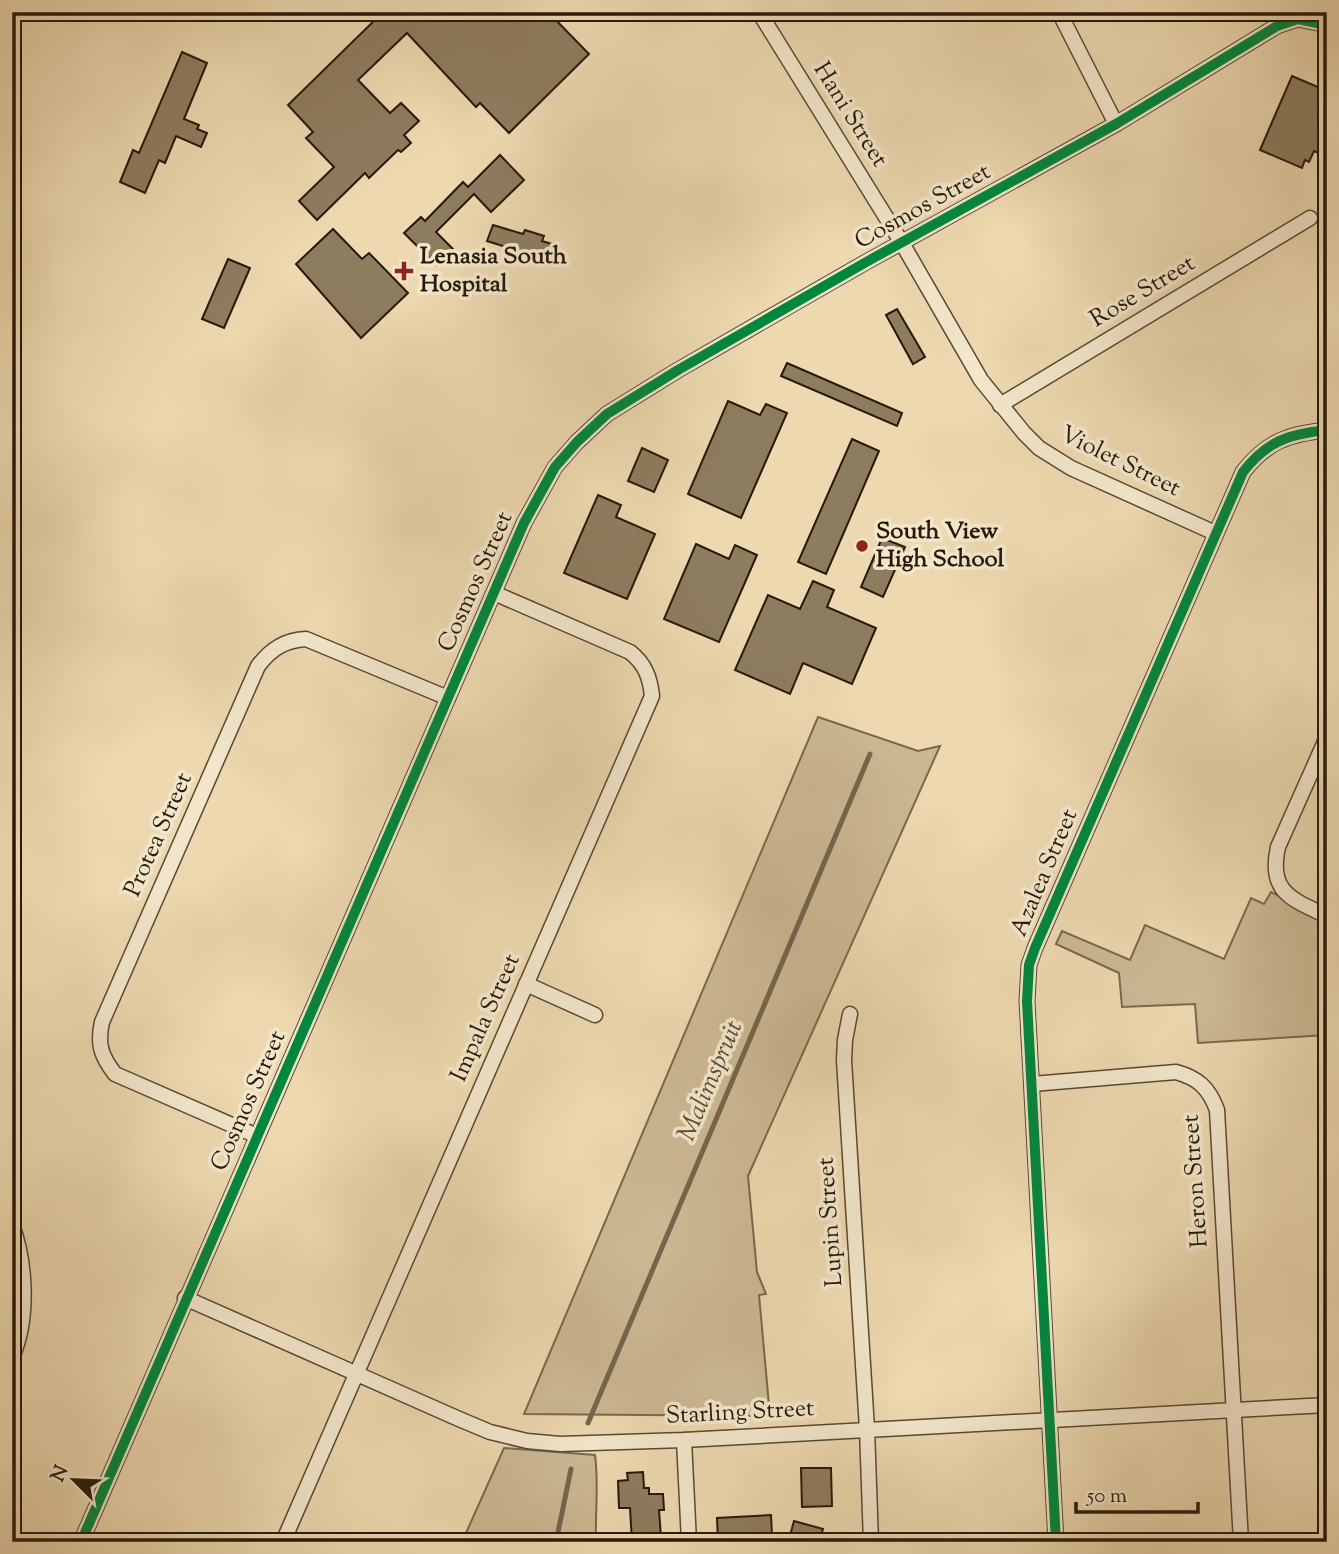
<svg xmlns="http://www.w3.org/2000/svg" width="1339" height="1554" font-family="'Sorts Mill Goudy',serif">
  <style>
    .green { fill: #cbb893; stroke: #79684e; stroke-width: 2 }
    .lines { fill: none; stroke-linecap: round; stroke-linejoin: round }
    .stream { stroke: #76654b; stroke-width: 5 }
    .building { fill: #8e7c5f; stroke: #271909; stroke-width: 2 }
    .minor-casing { stroke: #584932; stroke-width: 17 }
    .minor { stroke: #f3e6cb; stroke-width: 14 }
    .cycleway-casing { stroke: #f3e6cb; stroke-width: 15 }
    .cycleway { stroke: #00873e; stroke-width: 10 }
    .poi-dot { fill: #8f2418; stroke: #f3e6cb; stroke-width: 2.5 }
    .labels { text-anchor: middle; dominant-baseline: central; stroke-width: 7; stroke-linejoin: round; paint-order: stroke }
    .street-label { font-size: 24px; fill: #271909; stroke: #f3e6cb }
    .poi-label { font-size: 24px; font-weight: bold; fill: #271909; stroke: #f3e6cb; text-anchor: start }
    .water-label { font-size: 26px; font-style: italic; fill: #5b4b35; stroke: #f3e6cb }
  </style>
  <rect width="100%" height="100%" fill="#edd8af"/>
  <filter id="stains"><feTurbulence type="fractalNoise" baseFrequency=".00286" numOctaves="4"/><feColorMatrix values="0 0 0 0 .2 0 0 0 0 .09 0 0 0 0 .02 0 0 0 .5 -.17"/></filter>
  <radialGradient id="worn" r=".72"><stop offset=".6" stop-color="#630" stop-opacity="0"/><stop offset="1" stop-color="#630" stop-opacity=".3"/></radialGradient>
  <!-- green -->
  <g class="green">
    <path d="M818 717 918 751 940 746 748 1176 757 1272 766 1294 759 1295 770 1416 524 1414Z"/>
    <path d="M1271 892 1327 921V1035L1198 1043 1195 1004 1122 1007 1119 973 1056 944 1062 931 1130 960 1145 925 1224 959 1251 898 1264 904Z"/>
    <path d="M504 1448 595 1455C599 1484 595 1512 596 1542H462Z"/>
  </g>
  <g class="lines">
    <!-- stream -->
    <g class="stream">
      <path d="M588 1423 870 754"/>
      <path d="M556 1542 571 1469"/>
    </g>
  </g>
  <!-- building -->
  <g class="building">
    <path d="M383 12H548L589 54 509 133 480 103 476 107 407 33 358 80 390 113 401 103 419 121 404 135 411 143 401 152 398 150 369 178 365 173 317 220 299 201 334 167 306 138 313 132 288 105Z"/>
    <path d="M182 52 207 63 184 119 199 125 197 129 207 133 201 147 176 136 165 163 159 160 145 193 120 182 133 150 139 153Z"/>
    <path d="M1292 76 1327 91V157L1314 151 1309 162 1305 160 1302 168 1260 150Z"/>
    <path d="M500 155 524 180 491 212 474 194 436 232 453 249 436 265 404 233 421 217 425 221 463 182 468 187Z"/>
    <path d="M493 225 523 234 525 230 544 236 542 241 555 245 550 261 487 241Z"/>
    <path d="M333 229 362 259 369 253 408 293 361 338 296 264Z"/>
    <path d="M228 259 250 268 224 328 202 319Z"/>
    <path d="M897 309 925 357 913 364 886 315Z"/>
    <path d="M787 363 902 413 897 426 781 376Z"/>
    <path d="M728 401 760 415 766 404 787 413 741 518 688 494Z"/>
    <path d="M852 439 879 451 826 574 798 562Z"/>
    <path d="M642 448 668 460 654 492 628 481Z"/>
    <path d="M598 495 621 505 616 517 655 534 627 599 564 573Z"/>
    <path d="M882 538 905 547 883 597 861 587Z"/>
    <path d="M696 544 729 559 735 545 757 555 719 642 664 619Z"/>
    <path d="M813 581 834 590 827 607 876 628 852 684 803 663 790 694 735 670 768 595 800 609Z"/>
    <path d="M801 1468H831L832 1506 802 1507Z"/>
    <path d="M643 1472 644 1488H649V1494H663L664 1510H659L661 1537 649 1538V1542H632L630 1508H619L618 1481 628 1480 627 1473Z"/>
    <path d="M771 1515 772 1535 766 1533 767 1542H718L717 1518Z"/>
    <path d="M794 1521 823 1529 819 1542 789 1539Z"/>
  </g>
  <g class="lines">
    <!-- minor casing -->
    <g class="minor-casing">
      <g id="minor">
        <path d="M759 12 902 243 981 380 1024 433 1039 448 1071 468 1215 533"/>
        <path d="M1059 12 1116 124"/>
        <path d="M1000 405 1310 218"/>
        <path d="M1327 737 1278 847C1268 892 1291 899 1327 916"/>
        <path d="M526 984 595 1015"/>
        <path d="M850 1014 845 1040 844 1060 867 1429 871 1542"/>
        <path d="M1032 1084 1176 1072C1198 1078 1209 1088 1217 1110L1241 1542"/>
        <path d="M257 1136 115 1074C101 1056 97 1044 102 1022L258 666C271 649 285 640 306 639L448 698"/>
        <path d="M12 1225C26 1263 29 1320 12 1357"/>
        <path d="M185 1298 459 1419 490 1432 527 1441 560 1444 684 1440 1327 1405"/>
        <path d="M684 1440 689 1542"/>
        <path d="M81 1542 524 523 555 467 577 442 607 414 678 370 868 261 1116 124 1277 26 1298 19 1327 25"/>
        <path d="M283 1542 652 696C650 677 645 664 630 652L494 593"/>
        <path d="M1056 1542 1027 1001 1029 965 1035 948 1243 472C1267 441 1289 434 1327 430"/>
      </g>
    </g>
    <!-- minor -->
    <use href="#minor" class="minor"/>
    <!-- cycleway casing -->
    <g class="cycleway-casing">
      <g id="cycleway">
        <path d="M81 1542 524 523 555 467 577 442 607 414 678 370 868 261 1116 124 1277 26 1298 19 1327 25"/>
        <path d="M1056 1542 1027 1001 1029 965 1035 948 1243 472C1267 441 1289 434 1327 430"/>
      </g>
    </g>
    <!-- cycleway -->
    <use href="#cycleway" class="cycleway"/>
  </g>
  <!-- markers -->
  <g class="poi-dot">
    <path d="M400.5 260.5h7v7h7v7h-7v7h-7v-7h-7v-7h7z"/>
    <circle cx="862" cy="546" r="7"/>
  </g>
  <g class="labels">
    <!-- street labels -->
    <g class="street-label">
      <text transform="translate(850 115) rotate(58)">Hani Street</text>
      <text transform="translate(923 207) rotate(-29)">Cosmos Street</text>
      <text transform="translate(1143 292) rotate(-31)">Rose Street</text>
      <text transform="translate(1120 462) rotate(26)">Violet Street</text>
      <text transform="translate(476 582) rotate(-66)">Cosmos Street</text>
      <text transform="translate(159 835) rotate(-66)">Protea Street</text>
      <text transform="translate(1045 873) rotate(-67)">Azalea Street</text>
      <text transform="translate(486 1018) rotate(-66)">Impala Street</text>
      <text transform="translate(249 1101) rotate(-66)">Cosmos Street</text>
      <text transform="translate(1196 1181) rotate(-94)">Heron Street</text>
      <text transform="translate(831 1222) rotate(-94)">Lupin Street</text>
      <text transform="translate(740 1413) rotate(-3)">Starling Street</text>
    </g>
    <!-- poi labels -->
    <g class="poi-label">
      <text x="420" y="257">Lenasia South<tspan x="420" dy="28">Hospital</tspan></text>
      <text x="876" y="532">South View<tspan x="876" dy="28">High School</tspan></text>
    </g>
    <!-- water labels -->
    <g class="water-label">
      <text transform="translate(711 1081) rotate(-67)">Malimspruit</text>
    </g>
  </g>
  <!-- margin -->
  <rect width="1339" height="1554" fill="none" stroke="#edd8af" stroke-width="42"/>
  <rect x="14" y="14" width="1311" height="1526" fill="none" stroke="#271909" stroke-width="3.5"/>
  <rect x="21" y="21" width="1297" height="1512" fill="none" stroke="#271909" stroke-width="2"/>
  <!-- north arrow -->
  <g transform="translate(74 1480) rotate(294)" stroke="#f3e6cb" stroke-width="5" paint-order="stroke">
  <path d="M0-5L12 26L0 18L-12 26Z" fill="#271909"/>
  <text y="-10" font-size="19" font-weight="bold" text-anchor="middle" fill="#271909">N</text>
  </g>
  <!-- scale -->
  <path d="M1076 1502v10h122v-10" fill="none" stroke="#271909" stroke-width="3.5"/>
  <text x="1087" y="1502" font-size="21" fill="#271909" stroke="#f3e6cb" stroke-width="5" paint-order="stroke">50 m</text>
  <rect width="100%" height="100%" filter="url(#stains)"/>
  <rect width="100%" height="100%" fill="url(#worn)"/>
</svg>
